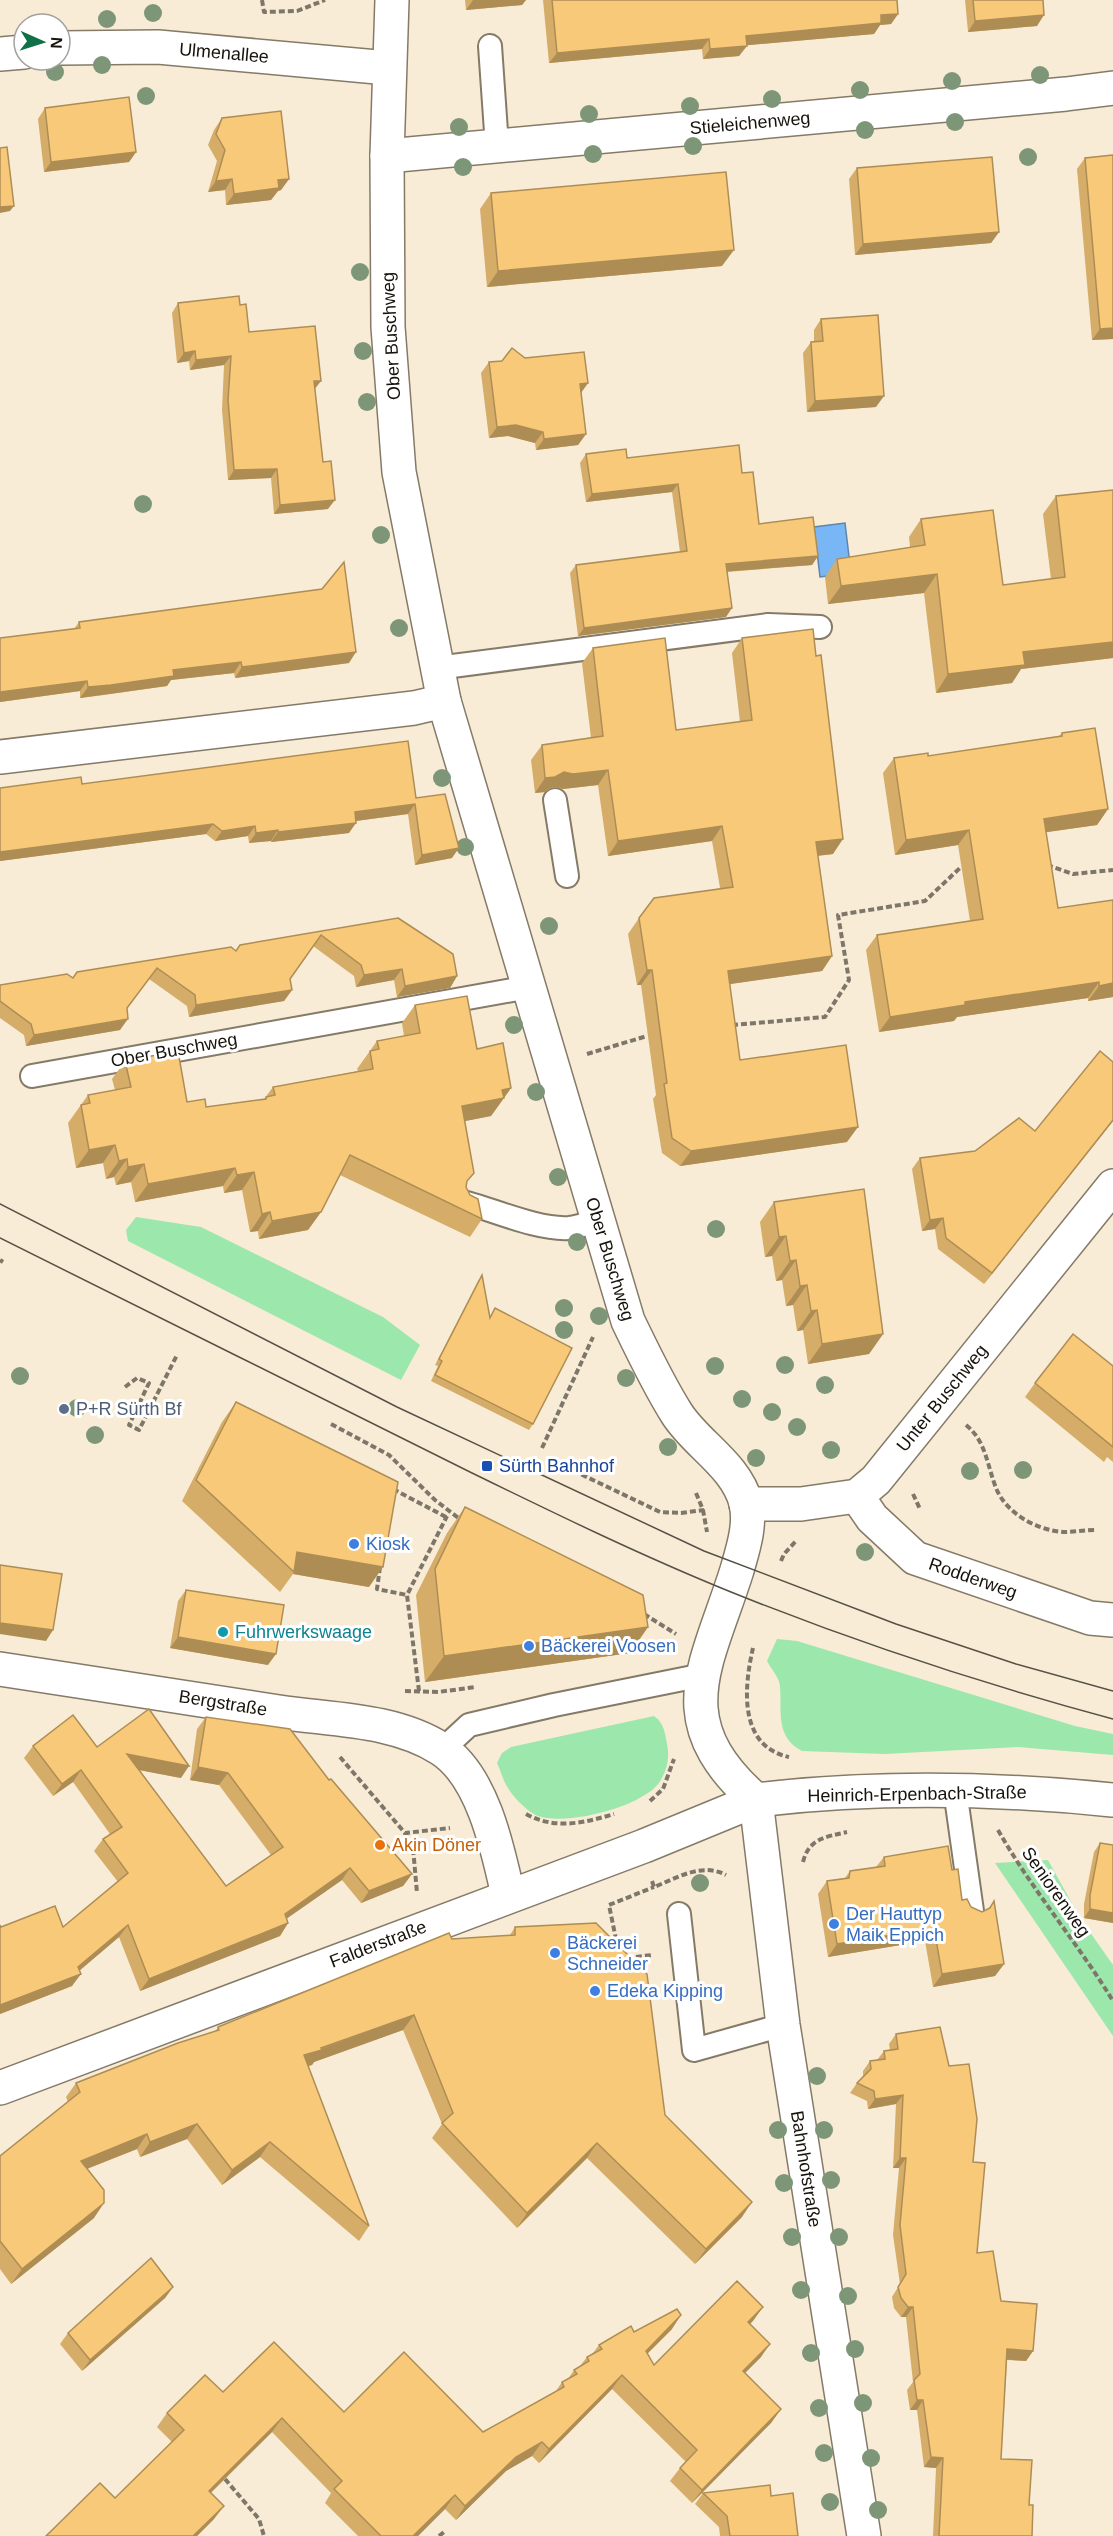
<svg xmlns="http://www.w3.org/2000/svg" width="1113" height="2536" font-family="Helvetica,sans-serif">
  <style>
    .green { fill: #9ce7ac }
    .water { fill: #79b6f5; stroke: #5c85af; stroke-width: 1.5 }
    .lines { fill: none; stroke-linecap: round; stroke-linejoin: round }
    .service-casing { stroke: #857a68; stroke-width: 26 }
    .minor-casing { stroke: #857a68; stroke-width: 36 }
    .tertiary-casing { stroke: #857a68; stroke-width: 36 }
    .path { stroke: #7e7769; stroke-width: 4; stroke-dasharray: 6 3; stroke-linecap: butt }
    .service { stroke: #fff; stroke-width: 22 }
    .minor { stroke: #fff; stroke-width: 33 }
    .tertiary { stroke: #fff; stroke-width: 33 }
    .tram { stroke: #565045; stroke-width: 1.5 }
    .tree { fill: #7e9678 }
    .wall { fill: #d5ad68 }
    .shaded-wall { fill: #ae8d55 }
    .building { fill: #f8c979; stroke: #ae8d55; stroke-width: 1.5 }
    .service-dot { fill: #5c6f8a; stroke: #fff; stroke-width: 2 }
    .transit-dot { fill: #1a4fb4; stroke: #fff; stroke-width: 2 }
    .shop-dot { fill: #3f7fe0; stroke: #fff; stroke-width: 2 }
    .culture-dot { fill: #0f9aa8; stroke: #fff; stroke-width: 2 }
    .food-dot { fill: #e8710a; stroke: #fff; stroke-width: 2 }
    .labels { text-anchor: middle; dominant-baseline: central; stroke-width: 6; stroke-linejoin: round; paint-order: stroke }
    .street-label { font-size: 18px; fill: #17130c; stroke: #fff }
    .service-label { font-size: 18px; fill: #4e5e75; stroke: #fff; text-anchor: start }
    .transit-label { font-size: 18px; fill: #164399; stroke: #fff; text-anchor: start }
    .shop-label { font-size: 18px; fill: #366cbe; stroke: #fff; text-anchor: start }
    .culture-label { font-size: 18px; fill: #0d838f; stroke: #fff; text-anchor: start }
    .food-label { font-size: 18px; fill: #c56008; stroke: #fff; text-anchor: start }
  </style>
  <rect width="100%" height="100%" fill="#f8ecd7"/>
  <!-- green -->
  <g class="green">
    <path d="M136 1217 201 1227 383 1317 420 1345 401 1380 128 1241 126 1230Z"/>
    <path d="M777 1639 797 1641 1075 1726 1113 1734V1755L1018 1747 885 1754 802 1751C775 1737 782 1711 780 1687 780 1678 771 1669 767 1661Z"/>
    <path d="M654 1716C664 1723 665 1733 667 1744 670 1758 667 1771 659 1783 641 1807 567 1826 538 1816 529 1813 513 1797 508 1788 503 1781 501 1771 497 1763L502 1753 511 1747Z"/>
    <path d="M1048 1860 1080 1918 1113 1965V2036L995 1863Z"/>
  </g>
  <!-- water -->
  <path class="water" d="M845 523 851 573 820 577 814 527Z"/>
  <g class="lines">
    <!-- service casing -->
    <g class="service-casing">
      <g id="service">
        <path d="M490 46 497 146"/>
        <path d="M437 668 768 625 820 627"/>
        <path d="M555 800 567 876"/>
        <path d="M32 1076 529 987"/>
        <path d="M467 1203C496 1211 539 1230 569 1228 578 1227 588 1223 597 1221"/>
        <path d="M442 1750 469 1725 554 1705 703 1675"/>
        <path d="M955 1790 972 1911"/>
        <path d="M679 1914 694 2050 783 2025"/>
      </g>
    </g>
    <!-- minor casing -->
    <g class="minor-casing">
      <g id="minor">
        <path d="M60 48 158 47 388 68"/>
        <path d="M0 54 24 52"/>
        <path d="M387 156 1066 94 1113 88"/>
        <path d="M0 757 414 708 444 701"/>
        <path d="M857 1496 872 1518 915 1558 1090 1618 1113 1620"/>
        <path d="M746 1504H801L857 1496 876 1480 1113 1186"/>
        <path d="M0 1669C93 1683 186 1698 279 1712 332 1720 394 1719 441 1749 483 1776 498 1850 508 1895"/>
        <path d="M0 2088 644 1846 756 1800 783 2025 864 2536"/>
      </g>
    </g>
    <!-- tertiary casing -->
    <g class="tertiary-casing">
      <path id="tertiary" d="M392 0 387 156 388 327 399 472 444 701 628 1321C643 1352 658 1384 677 1414 697 1445 736 1465 746 1503 751 1525 743 1549 737 1570 707 1666 665 1720 756 1800 875 1786 994 1788 1113 1800"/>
    </g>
    <!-- path -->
    <g class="path">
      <path d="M262 0 264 12 297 11 325 0"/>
      <path d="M1047 865 1073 874 1113 870"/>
      <path d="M732 1025 825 1017 849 980 838 915 925 901 961 867"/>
      <path d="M587 1054 647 1036"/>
      <path d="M0 1260 3 1262"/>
      <path d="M125 1387 137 1378 149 1383 129 1425 139 1430 177 1355"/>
      <path d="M331 1424 389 1455 435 1500 461 1520"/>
      <path d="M966 1425C986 1441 987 1465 996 1488 1006 1513 1036 1530 1063 1532 1074 1532 1085 1530 1096 1530"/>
      <path d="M542 1448 593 1337"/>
      <path d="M549 1459 660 1512 681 1513 704 1510"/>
      <path d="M393 1489 446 1517"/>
      <path d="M696 1493 703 1510 707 1532"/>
      <path d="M913 1494 920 1509"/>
      <path d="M781 1561 784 1554 796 1541"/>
      <path d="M380 1567 377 1589 407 1595"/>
      <path d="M644 1614 676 1634"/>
      <path d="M753 1648C744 1687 738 1746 789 1757"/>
      <path d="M405 1691 438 1692 476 1687"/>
      <path d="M419 1691 407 1595 447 1516"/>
      <path d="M340 1757 405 1833 450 1828"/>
      <path d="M650 1801 663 1789 674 1759"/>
      <path d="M526 1814C555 1830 584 1823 614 1814"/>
      <path d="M998 1830C1032 1890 1077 1942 1113 2001"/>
      <path d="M405 1833 413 1848 417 1893"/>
      <path d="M803 1862C809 1838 826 1837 847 1832"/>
      <path d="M652 1881 654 1887C677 1878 702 1862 726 1875"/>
      <path d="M618 1949 609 1905 654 1887"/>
      <path d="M627 1958 652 1955"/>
      <path d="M225 2479 259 2519 264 2536"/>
      <path d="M439 2536 444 2532"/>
    </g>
    <!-- service -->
    <use href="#service" class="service"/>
    <!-- minor -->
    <use href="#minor" class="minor"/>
    <!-- tertiary -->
    <use href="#tertiary" class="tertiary"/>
    <!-- tram -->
    <g class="tram">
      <path d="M0 1204 397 1407 704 1551 896 1624 1016 1664 1113 1691"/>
      <path d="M0 1238C157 1315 313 1395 470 1472 556 1514 642 1556 731 1592 855 1642 983 1684 1113 1719"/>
    </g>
  </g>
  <!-- trees -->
  <g class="tree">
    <circle cx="153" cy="13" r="9"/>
    <circle cx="107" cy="19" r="9"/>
    <circle cx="102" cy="65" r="9"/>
    <circle cx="55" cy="72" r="9"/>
    <circle cx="1040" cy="75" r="9"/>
    <circle cx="952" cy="81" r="9"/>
    <circle cx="860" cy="90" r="9"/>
    <circle cx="146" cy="96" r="9"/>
    <circle cx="772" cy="99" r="9"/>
    <circle cx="690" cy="106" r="9"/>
    <circle cx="589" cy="114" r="9"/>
    <circle cx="955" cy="122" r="9"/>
    <circle cx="459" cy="127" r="9"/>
    <circle cx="865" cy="130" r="9"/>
    <circle cx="693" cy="146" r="9"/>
    <circle cx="593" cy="154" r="9"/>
    <circle cx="1028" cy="157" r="9"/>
    <circle cx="463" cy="167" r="9"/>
    <circle cx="360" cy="272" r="9"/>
    <circle cx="363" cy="351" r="9"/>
    <circle cx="367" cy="402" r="9"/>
    <circle cx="143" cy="504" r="9"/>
    <circle cx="381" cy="535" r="9"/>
    <circle cx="399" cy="628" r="9"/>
    <circle cx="442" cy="778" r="9"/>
    <circle cx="465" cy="847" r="9"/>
    <circle cx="549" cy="926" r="9"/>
    <circle cx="514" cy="1025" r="9"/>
    <circle cx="536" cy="1092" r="9"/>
    <circle cx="558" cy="1177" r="9"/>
    <circle cx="716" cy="1229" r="9"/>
    <circle cx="577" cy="1242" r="9"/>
    <circle cx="564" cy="1308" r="9"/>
    <circle cx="599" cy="1316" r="9"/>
    <circle cx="564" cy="1330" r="9"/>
    <circle cx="785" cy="1365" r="9"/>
    <circle cx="715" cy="1366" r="9"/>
    <circle cx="20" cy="1376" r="9"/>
    <circle cx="626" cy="1378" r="9"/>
    <circle cx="825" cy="1385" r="9"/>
    <circle cx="742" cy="1399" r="9"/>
    <circle cx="77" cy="1408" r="9"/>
    <circle cx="772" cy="1412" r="9"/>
    <circle cx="797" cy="1427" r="9"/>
    <circle cx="95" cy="1435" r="9"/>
    <circle cx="668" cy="1447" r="9"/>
    <circle cx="831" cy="1450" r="9"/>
    <circle cx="756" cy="1458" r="9"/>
    <circle cx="1023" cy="1470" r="9"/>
    <circle cx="970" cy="1471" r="9"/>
    <circle cx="865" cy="1552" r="9"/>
    <circle cx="700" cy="1883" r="9"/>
    <circle cx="817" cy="2076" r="9"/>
    <circle cx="778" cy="2130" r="9"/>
    <circle cx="824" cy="2130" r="9"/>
    <circle cx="831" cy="2180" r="9"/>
    <circle cx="784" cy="2183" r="9"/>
    <circle cx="792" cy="2237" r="9"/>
    <circle cx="839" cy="2237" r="9"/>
    <circle cx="801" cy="2290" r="9"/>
    <circle cx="848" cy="2296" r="9"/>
    <circle cx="855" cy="2349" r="9"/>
    <circle cx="811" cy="2353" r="9"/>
    <circle cx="863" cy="2403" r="9"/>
    <circle cx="819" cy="2408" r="9"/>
    <circle cx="824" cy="2453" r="9"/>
    <circle cx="871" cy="2458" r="9"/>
    <circle cx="830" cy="2502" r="9"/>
    <circle cx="878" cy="2510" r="9"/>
  </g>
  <!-- wall -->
  <g class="wall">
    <path d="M465 0H526L522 5 466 10Z"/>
    <path d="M543 0H897L898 14 891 24 880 25 874 34 747 45 739 56 703 59 702 49 549 63Z"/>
    <path d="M965 0H1043L1037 26 968 32Z"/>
    <path d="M45 108 136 152 129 162 44 172 38 119Z"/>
    <path d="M222 118 289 179 281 190 278 191 271 200 226 205 225 190 208 192 217 161 208 145 214 130Z"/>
    <path d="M1085 158 1113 339 1092 340 1077 169Z"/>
    <path d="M857 168 999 232 991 243 855 255 849 179Z"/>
    <path d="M491 193 722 266 487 287 480 209Z"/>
    <path d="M178 303 240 305 249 332 315 388 328 509 274 514 271 478 228 480 222 410 224 365 190 370 189 361 177 363 172 313Z"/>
    <path d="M821 319 876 407 807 412 803 353 811 342 814 341V330Z"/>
    <path d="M525 358 588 383 581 393 586 434 578 445 536 450 535 443 508 436 489 438 481 373 489 362Z"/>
    <path d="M586 454 627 458 742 473 759 524 818 556 812 565 727 572 726 617 578 636 570 573 576 565 680 552 672 492 586 502 580 463Z"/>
    <path d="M1113 490V658L1021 669 1012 683 936 693 924 593 828 604 825 577 837 559 910 547 909 537 921 519 1003 585 1051 579 1043 514 1056 496Z"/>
    <path d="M79 622 349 663 235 678 234 673 171 680 167 686 104 695 80 698V691L0 702V638L74 629Z"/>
    <path d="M742 638 833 854 818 856 832 956 822 971 729 984 740 1060 847 1142 680 1166 662 1153 653 1099 656 1095 641 985H637L628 934 639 918 720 888 712 841 608 856 598 785 563 789 553 787 545 792 535 793 531 760 542 745 591 738 582 663 593 648 676 730 740 722 732 653Z"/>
    <path d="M1062 733 1108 809 1097 825 1046 832 1058 908 1113 900V997L1088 1001V998L957 1017 954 1021 879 1032 866 950 877 935 970 921 958 845 895 855 883 773 894 758 928 756 1059 736Z"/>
    <path d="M82 784 416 798 452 858 415 865 408 814 356 821 349 833 271 842V841L249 843 248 836 215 841 206 834 0 861V788Z"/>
    <path d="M398 918 457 976 450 988 397 997 394 980 356 987 354 976 313 946 290 979 292 990 284 1001 189 1017 187 1006 149 979 127 1008 120 1030 26 1046 24 1035 0 1018V985L73 978 236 951Z"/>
    <path d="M415 1005 477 1049 511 1088 491 1116 465 1121 466 1187 482 1219 470 1237 340 1175 321 1212 308 1230 259 1239 258 1231 250 1232 242 1190 224 1193 223 1186 135 1202 131 1182 116 1185 114 1177 106 1179 103 1163 76 1168 68 1123 88 1095 115 1090 112 1079 125 1061 187 1102 206 1107 264 1099 273 1087 358 1071 357 1069 377 1041 404 1036 402 1023Z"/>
    <path d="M1113 1062V1121L984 1284 938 1249 935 1229 922 1231 912 1169 920 1158 975 1151 1035 1131Z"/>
    <path d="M774 1202 883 1334 869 1354 808 1364 803 1330 797 1331 793 1305 786 1306 782 1280 776 1281 772 1256 765 1257 760 1222Z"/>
    <path d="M482 1275 490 1316 495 1308 533 1424 529 1430 431 1381 438 1366 435 1365 478 1281Z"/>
    <path d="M1113 1366V1462L1107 1457 1104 1462 1025 1397 1035 1383Z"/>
    <path d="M236 1402 369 1587 293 1574 280 1592 182 1501 222 1422Z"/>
    <path d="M465 1507 648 1627 630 1653 425 1682 416 1595 447 1533Z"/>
    <path d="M186 1590 268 1665 170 1648 178 1601Z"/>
    <path d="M206 1717 329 1780 412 1874 403 1886 361 1903 342 1880 286 1919 288 1923 280 1936 140 1991 119 1937 80 1970 72 1986 0 2014V1925L1 1927H63L118 1882 94 1851 103 1839 110 1834 73 1782 53 1796 24 1758 33 1746 97 1747 181 1778 139 1770 226 1886 271 1855 219 1785 190 1780 197 1729Z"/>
    <path d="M1100 1843 1113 1923 1084 1918V1904L1094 1852Z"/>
    <path d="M884 1857 952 1870 962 1900 971 1907 982 1912 988 1909 994 1901 1004 1964 995 1976 933 1987 925 1941 828 1957 818 1894 827 1881 845 1878 850 1871 876 1867Z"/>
    <path d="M515 1927 665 2115 742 2217 695 2264 587 2158 517 2228 432 2138 442 2124 403 2030 314 2062 312 2065 308 2066 369 2226 359 2241 260 2157 222 2185 187 2139 140 2157 137 2149 87 2169 94 2218 11 2284 0 2269V2156L68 2102 66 2097 76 2083 215 2032 218 2027 452 1939 510 1935Z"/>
    <path d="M896 2034 949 2066 973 2162 977 2253 1001 2301 1033 2351 1026 2361 1007 2360 1001 2459 1029 2505 1032 2536H933L936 2468 924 2467 917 2410H910L907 2390 913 2382 906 2317H901L894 2308 892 2297 900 2284 893 2235 899 2168H893L896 2104 868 2109 867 2101 850 2093 857 2083 863 2076V2071L870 2061 877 2060 884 2051 890 2050 889 2044Z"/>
    <path d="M173 2287 165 2298 82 2371 60 2344 68 2333Z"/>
    <path d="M763 2307 750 2324 761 2357 745 2373 781 2409 771 2423 692 2503 670 2481 680 2468 686 2462 612 2389 539 2463 532 2456 506 2471 456 2520 445 2509 418 2536H358L325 2503 331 2493 272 2432 211 2493 214 2519 197 2536H46L115 2498 172 2442 157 2427 167 2413 223 2392 344 2412 483 2432 556 2391 562 2382 568 2379 574 2370 580 2366 587 2357 593 2353 599 2345 634 2332 672 2329 647 2354 654 2365Z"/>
    <path d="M703 2493 771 2496 798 2536H720L719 2527 695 2504Z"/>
  </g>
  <!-- shaded-wall -->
  <g class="shaded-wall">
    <path d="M473 0H526L522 5 466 10Z"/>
    <path d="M898 14 891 24 880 25 874 34 739 46 746 36 881 15Z"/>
    <path d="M1044 15 1037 26 968 32 975 21Z"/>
    <path d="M709 39 702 49 549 63 557 53Z"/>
    <path d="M747 46 739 56 703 59 710 49Z"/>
    <path d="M136 152 129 162 44 172 51 162Z"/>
    <path d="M232 179 225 190 208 192 216 181Z"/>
    <path d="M289 179 281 190 278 191 271 200 226 205 234 194 278 180Z"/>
    <path d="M14 206 10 211 0 213V207Z"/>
    <path d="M999 232 991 243 855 255 863 244Z"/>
    <path d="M734 250 722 266 487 287 498 271Z"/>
    <path d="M1113 328V339L1092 340 1100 329Z"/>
    <path d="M195 351 189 361 177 363 184 353Z"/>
    <path d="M231 356 224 365 190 370 196 360Z"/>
    <path d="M314 381H321L314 390Z"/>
    <path d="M588 383 580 394V384Z"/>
    <path d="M884 396 876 407 807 412 815 401Z"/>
    <path d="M516 425 543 432 535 443 508 436 489 438 497 427Z"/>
    <path d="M586 434 578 445 536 450 544 439Z"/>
    <path d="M277 469 271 478 228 480 234 470Z"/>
    <path d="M678 484 672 492 586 502 592 494Z"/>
    <path d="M335 500 328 509 274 514 280 505Z"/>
    <path d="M818 556 812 565 720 572 726 564Z"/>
    <path d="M937 574 924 593 828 604 841 586Z"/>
    <path d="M732 608 726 617 578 636 584 628Z"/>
    <path d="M1113 642V658L1021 669 1012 683 936 693 948 674 1023 652Z"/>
    <path d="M356 652 349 663 235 678 242 667Z"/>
    <path d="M241 662 234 673 171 680 167 686 80 698 88 687 173 670Z"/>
    <path d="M87 681 80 691 0 702V692Z"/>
    <path d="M608 770 598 785 563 789 553 787 545 792 535 793 545 778 564 772Z"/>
    <path d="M415 804 408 814 348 822 355 812Z"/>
    <path d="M1108 809 1097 825 1034 834 1044 819Z"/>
    <path d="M356 823 349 833 271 842 278 832Z"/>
    <path d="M213 824 206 834 0 861V852Z"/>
    <path d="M255 826 248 836 215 841 222 831Z"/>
    <path d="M722 826 712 841 608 856 618 841Z"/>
    <path d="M278 830 271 841 249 843 256 833Z"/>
    <path d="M969 830 958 845 895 855 906 840Z"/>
    <path d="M843 839 833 854 805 857 816 842Z"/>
    <path d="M459 848 452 858 415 865 422 855Z"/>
    <path d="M832 956 822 971 717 986 728 971Z"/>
    <path d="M402 969 394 980 356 987 364 975Z"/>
    <path d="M647 970H652L641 985H637Z"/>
    <path d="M457 976 450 988 397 997 405 986Z"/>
    <path d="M1099 982 1088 998 957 1017 954 1021 879 1032 890 1017 965 1002Z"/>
    <path d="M1113 983V997L1088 1001 1099 986Z"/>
    <path d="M292 990 284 1001 189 1017 196 1005Z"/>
    <path d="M128 1019 120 1030 26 1046 34 1035Z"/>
    <path d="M511 1088 491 1116 450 1124 462 1106 502 1090Z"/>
    <path d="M1113 1120V1121L984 1284 992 1273Z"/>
    <path d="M858 1127 847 1142 680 1166 691 1151Z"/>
    <path d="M115 1145 103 1163 76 1168 89 1150Z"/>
    <path d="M127 1159 114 1177 106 1179 119 1161Z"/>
    <path d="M144 1164 131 1182 116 1185 128 1167Z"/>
    <path d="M235 1168 223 1186 135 1202 148 1184Z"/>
    <path d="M254 1172 242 1190 224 1193 237 1175Z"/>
    <path d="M270 1212 258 1231 250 1232 262 1214Z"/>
    <path d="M321 1212 308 1230 259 1239 272 1221Z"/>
    <path d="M943 1218 935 1229 922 1231 930 1220Z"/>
    <path d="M786 1236 772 1256 765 1257 779 1237Z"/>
    <path d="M796 1260 782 1280 776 1281 790 1261Z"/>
    <path d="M807 1285 793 1305 786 1306 800 1286Z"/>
    <path d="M817 1310 803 1330 797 1331 811 1311Z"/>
    <path d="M883 1334 869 1354 808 1364 822 1344Z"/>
    <path d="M297 1552 383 1567 369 1587 293 1574 294 1572Z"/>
    <path d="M0 1623 53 1630 46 1641 0 1634Z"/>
    <path d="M648 1627 630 1653 425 1682 444 1656Z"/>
    <path d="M178 1637 276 1654 268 1665 170 1648Z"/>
    <path d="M127 1754 189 1766 181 1778 118 1766Z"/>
    <path d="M198 1767 228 1773 219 1785 190 1780Z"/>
    <path d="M81 1770 73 1782 53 1796 62 1784Z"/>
    <path d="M350 1868 342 1880 276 1926 285 1914Z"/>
    <path d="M412 1874 403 1886 361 1903 369 1891Z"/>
    <path d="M1090 1909 1113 1913V1923L1084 1918Z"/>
    <path d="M288 1923 280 1936 140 1991 149 1979Z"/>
    <path d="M128 1925 119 1937 72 1977 81 1974 72 1986 0 2014V2005L78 1967Z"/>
    <path d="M934 1928 925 1941 828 1957 837 1944Z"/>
    <path d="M1004 1964 995 1976 933 1987 942 1974Z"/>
    <path d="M414 2015 403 2030 314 2062 312 2065 293 2070 304 2055Z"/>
    <path d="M903 2095 896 2104 868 2109 875 2099Z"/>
    <path d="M197 2124 187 2139 140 2157 150 2142Z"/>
    <path d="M147 2134 137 2149 71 2175 81 2161Z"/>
    <path d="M270 2142 260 2157 222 2185 232 2170Z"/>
    <path d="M597 2143 587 2158 517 2228 527 2213Z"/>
    <path d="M900 2158H906L899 2168H893Z"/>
    <path d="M752 2202 742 2217 695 2264 706 2249Z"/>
    <path d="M104 2203 94 2218 11 2284 22 2269Z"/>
    <path d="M173 2287 165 2298 82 2371 90 2360Z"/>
    <path d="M763 2307 753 2321 738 2336 748 2322Z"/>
    <path d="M908 2307H913L906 2317H901Z"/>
    <path d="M681 2315 672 2329 636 2365 646 2351Z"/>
    <path d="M770 2344 761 2357 733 2385 743 2371Z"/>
    <path d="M1007 2349 1033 2351 1026 2361 1000 2359Z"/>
    <path d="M622 2375 612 2389 539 2463 549 2449Z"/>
    <path d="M917 2400H923L917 2410H910Z"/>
    <path d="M781 2409 771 2423 692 2503 702 2490Z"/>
    <path d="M282 2418 272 2432 199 2504 209 2491Z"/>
    <path d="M542 2442 532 2456 506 2471 456 2520 465 2506 516 2457Z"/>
    <path d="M931 2457 943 2458 936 2468 924 2467Z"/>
    <path d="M455 2495 445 2509 418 2536H413Z"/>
    <path d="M224 2506 214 2519 197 2536H193Z"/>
  </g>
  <!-- building -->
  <g class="building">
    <path d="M552 0H897L898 14 881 15V23L746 36 747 46 710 49 709 39 557 53Z"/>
    <path d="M973 0H1043L1044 15 975 21Z"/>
    <path d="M129 97 136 152 51 162 45 108Z"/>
    <path d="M281 111 289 179 278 180 279 188 234 194 232 179 216 181 225 150 216 134 222 118Z"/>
    <path d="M7 147 14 206 0 207V148Z"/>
    <path d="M1113 155V328L1100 329 1085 158Z"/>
    <path d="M992 157 999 232 863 244 857 168Z"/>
    <path d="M726 172 734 250 498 271 491 193Z"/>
    <path d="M239 296 240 305 246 304 249 332 315 326 321 381H314L323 462 331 461 335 500 280 505 277 469 234 470 228 400 231 356 196 360 195 351 184 353 178 303Z"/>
    <path d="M878 315 884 396 815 401 811 342 823 341 821 319Z"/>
    <path d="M512 348 525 358 584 352 588 383 580 384 586 434 544 439 543 432 516 425 497 427 489 362 502 361Z"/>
    <path d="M739 445 742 473 753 472 759 524 813 517 818 556 726 564 732 608 584 628 576 565 687 551 678 484 592 494 586 454 626 449 627 458Z"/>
    <path d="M1113 490V642L1023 652 1025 665 948 674 937 574 841 586 837 559 925 545 921 519 993 510 1003 585 1065 577 1056 496Z"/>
    <path d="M344 562 356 652 242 667 241 662 173 670 174 676 111 685 88 687 87 681 0 692V638L80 628 79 622 322 589Z"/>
    <path d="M813 629 816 656 821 655 843 839 816 842 832 956 728 971 740 1060 846 1045 858 1127 691 1151 672 1138 664 1084 667 1083 652 970H647L639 918 654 898 733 887 722 826 618 841 608 770 573 774 564 772 555 777 545 778 542 745 603 736 593 648 665 638 676 730 752 720 742 638Z"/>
    <path d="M1095 728 1108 809 1044 819 1058 908 1113 900V983L1099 986V982L965 1002V1005L890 1017 877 935 983 919 969 830 906 840 894 758 928 753V756L1062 736V733Z"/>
    <path d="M408 741 416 798 445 794 459 848 422 855 415 804 355 812 356 823 278 832V830L256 833 255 826 222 831 213 824 0 852V788L81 777 82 784Z"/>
    <path d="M398 918 453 954 457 976 405 986 402 969 364 975 361 965 321 935 290 979 292 990 196 1005 195 995 157 968 127 1008 128 1019 34 1035 31 1024 0 1001V985L67 974 73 978 77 972 231 947 236 951 240 945Z"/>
    <path d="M467 996 477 1049 503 1043 511 1088 502 1090 504 1098 462 1106 474 1173 467 1181 466 1187 470 1195 478 1199 482 1219 350 1155 321 1212 272 1221 270 1212 262 1214 254 1172 237 1175 235 1168 148 1184 144 1164 128 1167 127 1159 119 1161 115 1145 89 1150 81 1105 90 1103 88 1095 131 1087 125 1061 178 1051 187 1102 205 1099 206 1107 266 1099V1097L275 1095 273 1087 373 1069 370 1051 379 1049 377 1041 420 1033 415 1005Z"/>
    <path d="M1100 1051 1113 1062V1120L992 1273 946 1238 943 1218 930 1220 920 1158 975 1151 1019 1118 1035 1131Z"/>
    <path d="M864 1189 883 1334 822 1344 817 1310 811 1311 807 1285 800 1286 796 1260 790 1261 786 1236 779 1237 774 1202Z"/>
    <path d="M482 1275 490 1318 495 1308 572 1348 533 1424 435 1375 442 1361 439 1359Z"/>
    <path d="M1073 1334 1113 1366V1447L1035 1383Z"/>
    <path d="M236 1402 398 1482 383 1567 297 1552 294 1572 196 1480Z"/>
    <path d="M465 1507 643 1595 648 1627 444 1656 435 1569Z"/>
    <path d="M0 1565 62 1574 53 1630 0 1623Z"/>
    <path d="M186 1590 284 1605 276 1654 178 1637Z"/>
    <path d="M149 1709 189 1766 127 1754 226 1886 283 1847 228 1773 198 1767 206 1717 290 1729 329 1780 331 1779 412 1874 369 1891 350 1868 285 1914 288 1923 149 1979 128 1925 78 1967 81 1974 0 2005V1925L1 1927 55 1906 63 1927 128 1873 103 1839 122 1827 81 1770 62 1784 33 1746 73 1715 97 1747Z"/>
    <path d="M1100 1843 1113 1845V1913L1090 1909V1895Z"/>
    <path d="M948 1846 952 1870 958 1869 962 1900 967 1899 971 1907 982 1912 990 1908 994 1901 1004 1964 942 1974 934 1928 837 1944 827 1881 849 1878 850 1871 885 1866 884 1857Z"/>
    <path d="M596 1923 647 1974 665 2115 752 2202 706 2249 597 2143 527 2213 442 2123 453 2113 414 2015 321 2048 322 2050 304 2055 369 2226 270 2142 232 2170 197 2124 150 2142 147 2134 81 2161 104 2190V2203L22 2269 0 2241V2156L80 2092 76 2083 178 2043 219 2030 218 2027 449 1933 452 1939 515 1935V1927Z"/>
    <path d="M940 2027 949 2066 969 2064 977 2119 973 2162 985 2163 977 2253 993 2251 1001 2301 1037 2304 1033 2351 1007 2349 1001 2459 1032 2460 1029 2505H1033L1032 2536H939L943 2458 931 2457 923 2400H917L914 2380 920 2374 913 2307H908L901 2298 898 2287 906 2274 900 2225 906 2158H900L903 2095 875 2099 874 2091 857 2083 871 2069 870 2061 885 2059 884 2051 898 2049 896 2034Z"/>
    <path d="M151 2258 173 2287 90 2360 68 2333Z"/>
    <path d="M737 2281 763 2307 748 2322 770 2344 743 2371 781 2409 702 2490 680 2468 697 2450 622 2375 549 2449 542 2442 516 2457 465 2506 455 2495 413 2536H381L334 2489 342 2481 282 2418 209 2491 224 2506 193 2536H46L100 2483 115 2498 184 2430 167 2413 205 2375 223 2392 274 2342 344 2412 404 2352 483 2432 564 2387 562 2382 577 2374 574 2370 589 2361 587 2357 602 2349 599 2345 631 2326 634 2332 677 2309 681 2315 646 2351 654 2365Z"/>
    <path d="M770 2485 771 2496 793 2493 798 2536H730L727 2516 703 2493Z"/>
  </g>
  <!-- markers -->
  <circle class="service-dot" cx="64" cy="1409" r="6"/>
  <rect class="transit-dot" x="481" y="1460" width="12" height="12" rx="3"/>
  <g class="shop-dot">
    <circle cx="354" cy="1544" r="6"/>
    <circle cx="529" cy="1646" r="6"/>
    <circle cx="834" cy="1924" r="6"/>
    <circle cx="555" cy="1953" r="6"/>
    <circle cx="595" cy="1991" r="6"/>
  </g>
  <circle class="culture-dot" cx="223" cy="1632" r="6"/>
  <circle class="food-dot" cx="380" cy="1845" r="6"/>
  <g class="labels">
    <!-- street labels -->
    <g class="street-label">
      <text transform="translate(224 53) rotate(5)">Ulmenallee</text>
      <text transform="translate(750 123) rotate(-5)">Stieleichenweg</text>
      <text transform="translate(391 336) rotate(-93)">Ober Buschweg</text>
      <text transform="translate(174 1050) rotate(-10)">Ober Buschweg</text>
      <text transform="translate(610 1259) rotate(73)">Ober Buschweg</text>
      <text transform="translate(942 1398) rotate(-51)">Unter Buschweg</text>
      <text transform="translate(973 1578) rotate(19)">Rodderweg</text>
      <text transform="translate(223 1703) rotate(9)">Bergstraße</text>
      <text transform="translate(917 1794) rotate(-1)">Heinrich-Erpenbach-Straße</text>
      <text transform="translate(1056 1892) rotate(55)">Seniorenweg</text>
      <text transform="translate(378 1944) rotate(-21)">Falderstraße</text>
      <text transform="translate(806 2169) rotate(81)">Bahnhofstraße</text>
    </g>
    <!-- service labels -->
    <g class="service-label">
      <text x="76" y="1409">P+R Sürth Bf</text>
    </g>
    <!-- transit labels -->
    <g class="transit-label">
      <text x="499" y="1466">Sürth Bahnhof</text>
    </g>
    <!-- shop labels -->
    <g class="shop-label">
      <text x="366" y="1544">Kiosk</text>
      <text x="541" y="1646">Bäckerei Voosen</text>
      <text x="846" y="1914">Der Hauttyp<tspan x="846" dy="21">Maik Eppich</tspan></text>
      <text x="567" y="1943">Bäckerei<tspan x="567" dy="21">Schneider</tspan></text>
      <text x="607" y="1991">Edeka Kipping</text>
    </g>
    <!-- culture labels -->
    <g class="culture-label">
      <text x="235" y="1632">Fuhrwerkswaage</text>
    </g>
    <!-- food labels -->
    <g class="food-label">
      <text x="392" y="1845">Akin Döner</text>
    </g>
  </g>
  <!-- north arrow -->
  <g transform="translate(42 42) rotate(93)"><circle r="28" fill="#ffffff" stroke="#a2a19e" stroke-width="1.5"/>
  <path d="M0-4.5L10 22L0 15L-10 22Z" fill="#0e7147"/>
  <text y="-9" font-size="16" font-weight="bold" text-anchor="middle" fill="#17130c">N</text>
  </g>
</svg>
